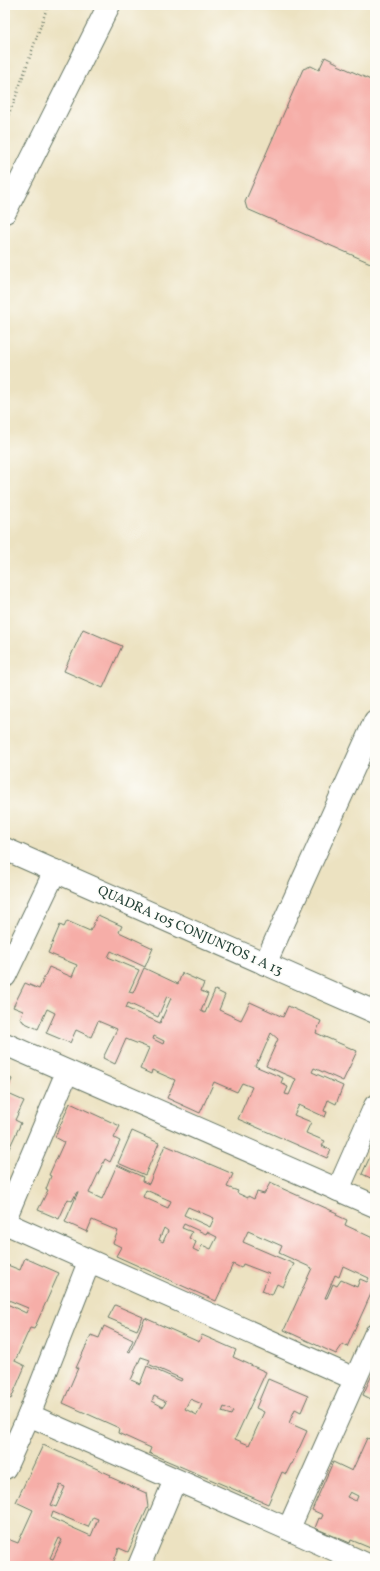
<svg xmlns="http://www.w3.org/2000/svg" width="380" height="1571" font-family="Vollkorn,serif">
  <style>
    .building { fill: #f6aea8; fill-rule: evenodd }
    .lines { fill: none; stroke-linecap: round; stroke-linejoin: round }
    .minor-casing { stroke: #677765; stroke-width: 24 }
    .path { stroke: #677765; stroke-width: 2.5; stroke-dasharray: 1 3; stroke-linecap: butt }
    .minor { stroke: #fff; stroke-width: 22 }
    .labels { text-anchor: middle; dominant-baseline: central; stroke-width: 3; stroke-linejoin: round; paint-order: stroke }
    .street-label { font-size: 14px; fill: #1f3d34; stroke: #fdfcf7 }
  </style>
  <rect width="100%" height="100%" fill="#fdfcf7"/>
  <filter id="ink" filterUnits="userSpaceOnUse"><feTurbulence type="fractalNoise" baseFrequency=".025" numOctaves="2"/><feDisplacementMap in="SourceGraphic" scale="8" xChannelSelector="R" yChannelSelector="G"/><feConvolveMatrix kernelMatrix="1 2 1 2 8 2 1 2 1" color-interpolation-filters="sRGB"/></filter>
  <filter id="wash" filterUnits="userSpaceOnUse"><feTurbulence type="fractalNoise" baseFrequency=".012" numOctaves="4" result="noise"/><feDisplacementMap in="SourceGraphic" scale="16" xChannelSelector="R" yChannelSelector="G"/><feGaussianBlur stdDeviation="0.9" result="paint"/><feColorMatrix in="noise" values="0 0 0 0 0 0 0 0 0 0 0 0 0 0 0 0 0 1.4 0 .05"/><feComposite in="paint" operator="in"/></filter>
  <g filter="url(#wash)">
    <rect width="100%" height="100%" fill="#ece2c1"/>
    <g id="blocks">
      <!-- building -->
      <g class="building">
        <path d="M325 57 339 64 338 65 375 82V265L247 209 245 202 303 69 311 66 319 70Z"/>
        <path d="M83 629 122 646 103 688 64 671Z"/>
        <path d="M98 915 122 926 119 932 153 948 145 967 111 951 108 957 139 970 129 992 133 993 144 968 178 984 182 973 204 983 201 991 208 994 201 1011 205 1013 215 990 225 995 219 1010 241 1020 250 1002 283 1017 288 1006 321 1021 316 1033 357 1051 343 1081 314 1068 312 1072 343 1086 336 1104 328 1100 324 1111 327 1112 325 1117 299 1105 294 1115 311 1122 306 1133 325 1141 322 1146 331 1150 327 1158 238 1119 252 1087 242 1083 237 1092 214 1082 200 1113 167 1098 175 1080 152 1070 151 1074 140 1069 149 1048 126 1039 115 1064 103 1058 117 1029 98 1021 91 1037 76 1030 70 1043 46 1033 55 1013 47 1009 38 1029 23 1022V1021L20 1019 23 1011 13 1007 25 983 39 989 49 967 72 977 77 965 48 953 60 925 64 927 67 921 90 931ZM167 996 171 998 160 1023 126 1008 128 1003 158 1017ZM271 1033 278 1039 266 1066 296 1079 289 1095 285 1094 288 1087 281 1083 283 1078 255 1066 258 1060 259 1061ZM154 1036 164 1041 163 1044 153 1039Z"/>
        <path d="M5 1076 12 1079 6 1093 24 1101 15 1120 21 1123 6 1155H5Z"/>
        <path d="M70 1103 120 1126 114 1138 120 1141 110 1162 105 1159 89 1193 102 1199 117 1165 143 1177 142 1181 149 1184 165 1145 233 1174 227 1187 238 1191 237 1193 248 1198V1196L254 1199 257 1192 264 1194 270 1183 337 1213 336 1215 347 1220 345 1225 375 1239V1285L347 1347 343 1344 336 1354 284 1330 312 1268 279 1253 282 1246 248 1231 243 1242 294 1264 283 1287 277 1284 272 1295 262 1291 269 1274 243 1264 241 1268 233 1264 216 1301 116 1256 121 1247 113 1243 118 1231 92 1220 87 1232 65 1222 78 1192H77L72 1201 68 1199 59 1219 38 1210 48 1190 46 1189 51 1176 49 1175 64 1142 55 1137ZM146 1190 171 1201 168 1208 143 1197ZM188 1207 214 1218 210 1227 184 1215ZM184 1224 206 1234 207 1232 217 1237 211 1249 202 1245 199 1252 193 1249 196 1242 189 1238 192 1232 182 1228ZM164 1228 168 1231 163 1242 159 1240ZM343 1266 369 1278 367 1282 360 1279 357 1287 341 1280 337 1286 333 1284 327 1298H325L335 1275 339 1277Z"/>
        <path d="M132 1131 159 1143 145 1175 118 1163Z"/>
        <path d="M375 1146V1180L362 1174Z"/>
        <path d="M25 1258 59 1273 34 1329 30 1328 15 1361 25 1366 11 1399 5 1396V1303L26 1313 28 1308 6 1299 5 1302V1264L20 1270Z"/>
        <path d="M115 1305 143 1317 137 1330 108 1318Z"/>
        <path d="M145 1318 199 1342 202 1335 236 1350 233 1357 266 1372 235 1439 249 1445 264 1412 256 1408 268 1379 308 1396 301 1412 295 1409 289 1423 307 1431 292 1464H291L286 1474 282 1472 268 1504 149 1453 151 1448 118 1433 119 1428 63 1403 78 1368H76L91 1335 99 1338 104 1326 133 1340 128 1351 130 1352ZM141 1357 150 1360 148 1364 182 1379 181 1381 147 1366 140 1384 131 1380ZM154 1396 166 1402 163 1407 152 1401ZM190 1399 202 1404 197 1415 185 1409ZM224 1407 233 1411 231 1415 222 1412Z"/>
        <path d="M375 1368V1401L363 1395Z"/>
        <path d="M367 1438 375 1441V1488L373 1493 375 1494V1550L351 1540 350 1543 315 1528 319 1518 321 1519 323 1515 312 1510 333 1462 352 1471ZM350 1492 358 1496 356 1501 347 1497Z"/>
        <path d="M43 1445 111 1475 110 1477 146 1493 148 1507 128 1552 119 1548 112 1566H5V1538L18 1543 33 1510 16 1502ZM60 1485 65 1487 56 1507 51 1505ZM53 1512 88 1527 93 1517 98 1519 91 1536 51 1518ZM59 1538 62 1540 53 1559 50 1558Z"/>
      </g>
    </g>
  </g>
  <g filter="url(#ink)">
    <use href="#blocks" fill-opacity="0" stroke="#677765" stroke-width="1"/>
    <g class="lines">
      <!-- minor casing -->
      <g class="minor-casing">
        <g id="minor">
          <path d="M5 212 109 5"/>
          <path d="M5 849 375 1012"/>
          <path d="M265 964 375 721"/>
          <path d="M5 976 55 871"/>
          <path d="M5 1044 375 1206"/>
          <path d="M338 1190 375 1106"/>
          <path d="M5 1219 67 1072"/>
          <path d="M5 1223 355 1379"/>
          <path d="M29 1415C143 1466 257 1514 370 1566"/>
          <path d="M5 1468 29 1415 89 1262"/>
          <path d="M289 1528 375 1335"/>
          <path d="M139 1566 175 1480"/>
        </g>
      </g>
      <!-- path -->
      <path class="path" d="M5 122 14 102 48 5"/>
      <!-- minor -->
      <use href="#minor" class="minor"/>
    </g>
  </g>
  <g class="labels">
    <!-- street labels -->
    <g class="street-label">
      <text transform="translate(190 931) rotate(24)">QUADRA 105 CONJUNTOS 1 A 13</text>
    </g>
  </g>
  <!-- margin -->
  <rect width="380" height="1571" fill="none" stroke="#fdfcf7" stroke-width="20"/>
</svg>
